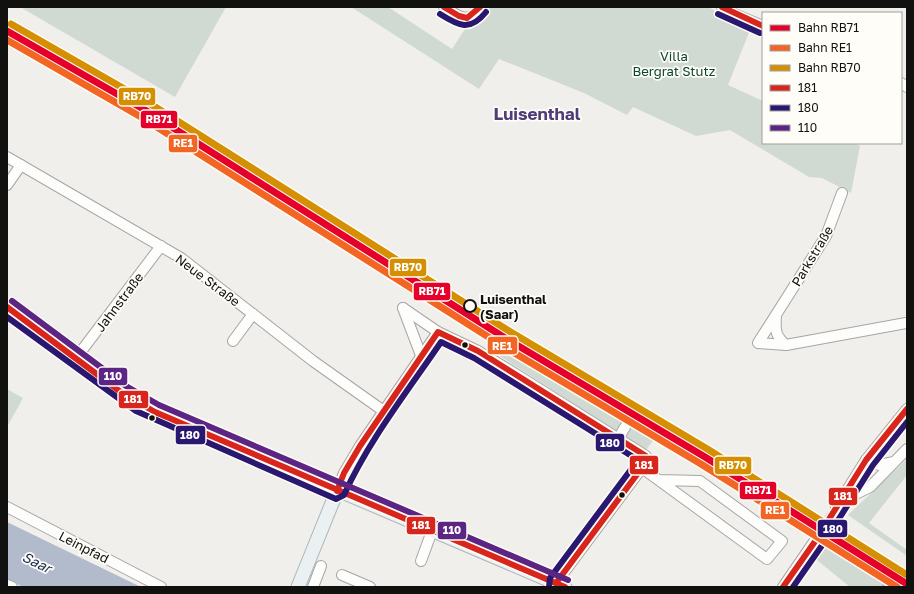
<svg xmlns="http://www.w3.org/2000/svg" width="914" height="594" font-family="'Golos Text',sans-serif">
  <style>
    .green { fill: #d0dad2 }
    .water { fill: #b2bbcc }
    .lines { fill: none; stroke-linecap: round; stroke-linejoin: round }
    .stream { stroke: #b2bbcc; stroke-width: 2.5 }
    .minor-tunnel { stroke: #cfcecb; stroke-width: 10; stroke-dasharray: 10 5; stroke-linecap: butt }
    .minor-casing { stroke: #a7a6a4; stroke-width: 12 }
    .major-casing { stroke: #abb6b8; stroke-width: 15 }
    .minor { stroke: #fdfdfc; stroke-width: 10 }
    .major { stroke: #ebf1f2; stroke-width: 13 }
    .bus-1-casing { stroke: #fefdf8; stroke-width: 9 }
    .bus-2-casing { stroke: #fefdf8; stroke-width: 9 }
    .bus-3-casing { stroke: #fefdf8; stroke-width: 9 }
    .bus-1 { stroke: #d9261c; stroke-width: 6 }
    .bus-2 { stroke: #291770; stroke-width: 6 }
    .bus-3 { stroke: #5c2483; stroke-width: 6 }
    .rail-1-casing { stroke: #fefdf8; stroke-width: 10 }
    .rail-2-casing { stroke: #fefdf8; stroke-width: 10 }
    .rail-3-casing { stroke: #fefdf8; stroke-width: 10 }
    .rail-1 { stroke: #e4002b; stroke-width: 7 }
    .rail-2 { stroke: #f26522; stroke-width: 7 }
    .rail-3 { stroke: #d49002; stroke-width: 7 }
    .stop-dot { fill: #fefdf8; stroke: #11110f; stroke-width: 2 }
    .bus-dot { fill: #11110f; stroke: #fefdf8; stroke-width: 1.5 }
    .labels { text-anchor: middle; dominant-baseline: central; stroke-width: 3.5; stroke-linejoin: round; paint-order: stroke }
    .park-label { font-size: 13px; fill: #0c462e; stroke: #fefdf8 }
    .street-label { font-size: 13px; fill: #11110f; stroke: #fefdf8 }
    .stop-label { font-size: 13px; font-weight: bold; fill: #11110f; stroke: #fefdf8; text-anchor: start }
    .water-label { font-size: 14px; font-style: italic; fill: #1d2e53; stroke: #fefdf8 }
    .district-label { font-size: 17px; font-weight: bold; fill: #513c79; stroke: #fefdf8 }
    .line-badge { stroke: #fefdf8; stroke-width: 1.5 }
    .badge-label { font-size: 11px; text-anchor: middle; font-weight: bold; fill: #fff }
  </style>
  <rect width="100%" height="100%" fill="#f0efec"/>
  <!-- green -->
  <g class="green">
    <path d="M20 7H226L175 97Z"/>
    <path d="M351 7H388L452 49 465 29 476 24 487 7H708L750 30 728 85 763 101V143H854L860 146 851 193 822 178 809 177 730 130 696 136 633 107 627 115 584 93 499 59 479 89Z"/>
    <path d="M496 338 657 435 646 450 489 349Z"/>
    <path d="M7 389 23 398 7 427Z"/>
    <path d="M907 459V475L869 523 907 550V556L848 515Z"/>
    <path d="M823 541 897 587H850L812 556Z"/>
  </g>
  <!-- water -->
  <path class="water" d="M7 522 141 587H23L7 579Z"/>
  <g class="lines">
    <!-- stream -->
    <path class="stream" d="M882 587 885 584"/>
    <!-- minor-tunnel -->
    <path class="minor-tunnel" d="M818 536 836 508"/>
    <!-- minor casing -->
    <g class="minor-casing">
      <g id="minor">
        <path d="M444 7C460 17 467 25 480 7"/>
        <path d="M722 7 732 13 763 26"/>
        <path d="M901 83 907 87"/>
        <path d="M7 157 181 258 313 361 385 412"/>
        <path d="M7 185 21 165"/>
        <path d="M842 193 826 236 758 343 786 345 906 323"/>
        <path d="M403 308 438 332 478 351 522 378 646 456 647 461 556 583"/>
        <path d="M403 308 422 358"/>
        <path d="M776 316C775 329 775 336 786 345"/>
        <path d="M233 341 253 314"/>
        <path d="M76 358 161 246"/>
        <path d="M618 439 625 427"/>
        <path d="M866 460 879 465 894 462"/>
        <path d="M642 468 767 559 782 541 700 481 659 480"/>
        <path d="M337 491 344 473 360 446 438 332"/>
        <path d="M840 502 870 487 907 449"/>
        <path d="M7 507 161 587"/>
        <path d="M836 508 866 460 907 409"/>
        <path d="M421 561 432 531"/>
        <path d="M342 575 370 587"/>
        <path d="M7 585 12 587"/>
        <path d="M313 587 321 566"/>
        <path d="M783 587 818 536"/>
      </g>
    </g>
    <!-- major casing -->
    <g class="major-casing">
      <g id="major">
        <path d="M7 307 122 393 155 412 565 587"/>
        <path d="M298 587 337 491"/>
      </g>
    </g>
    <!-- minor -->
    <use href="#minor" class="minor"/>
    <!-- major -->
    <use href="#major" class="major"/>
    <!-- bus-1 casing -->
    <g class="bus-1-casing">
      <g id="bus-1">
        <path d="M444 7 459 16 467 18 480 7"/>
        <path d="M722 7 763 26"/>
        <path d="M7 307 122 393 155 412 565 587"/>
        <path d="M337 491 344 473 360 446 438 332 478 351 646 456 647 461 556 583"/>
        <path d="M783 587 816 540 866 460 907 409"/>
      </g>
    </g>
    <!-- bus-2 casing -->
    <g class="bus-2-casing">
      <g id="bus-2">
        <path d="M440 14C459 26 470 32 486 12"/>
        <path d="M718 14 760 33"/>
        <path d="M7 317 136 411 336 499 344 495C369 440 407 392 441 342L474 358 638 460 550 578 549 587"/>
        <path d="M793 587 823 544 873 465 907 422"/>
      </g>
    </g>
    <!-- bus-3 casing -->
    <g class="bus-3-casing">
      <path id="bus-3" d="M12 301 126 386 159 405 568 580"/>
    </g>
    <!-- bus-1 -->
    <use href="#bus-1" class="bus-1"/>
    <!-- bus-2 -->
    <use href="#bus-2" class="bus-2"/>
    <!-- bus-3 -->
    <use href="#bus-3" class="bus-3"/>
    <!-- rail-1 casing -->
    <g class="rail-1-casing">
      <path id="rail-1" d="M7 31 145 110 505 338 705 457 907 584"/>
    </g>
    <!-- rail-2 casing -->
    <g class="rail-2-casing">
      <path id="rail-2" d="M7 40 141 117 501 345 701 464 897 587"/>
    </g>
    <!-- rail-3 casing -->
    <g class="rail-3-casing">
      <path id="rail-3" d="M11 24 149 103 509 331 709 450 907 575"/>
    </g>
    <!-- rail-1 -->
    <use href="#rail-1" class="rail-1"/>
    <!-- rail-2 -->
    <use href="#rail-2" class="rail-2"/>
    <!-- rail-3 -->
    <use href="#rail-3" class="rail-3"/>
  </g>
  <!-- markers -->
  <circle class="stop-dot" cx="470" cy="306" r="6"/>
  <g class="bus-dot">
    <circle cx="465" cy="345" r="3.5"/>
    <circle cx="152" cy="418" r="3.5"/>
    <circle cx="622" cy="495" r="3.5"/>
  </g>
  <g class="labels">
    <!-- park labels -->
    <g class="park-label">
      <text x="674" y="56">Villa<tspan x="674" dy="15">Bergrat Stutz</tspan></text>
    </g>
    <!-- street labels -->
    <g class="street-label">
      <text transform="translate(812 256) rotate(-59)">Parkstraße</text>
      <text transform="translate(208 280) rotate(37)">Neue Straße</text>
      <text transform="translate(119 302) rotate(-53)">Jahnstraße</text>
      <text transform="translate(84 547) rotate(27)">Leinpfad</text>
    </g>
    <!-- stop labels -->
    <g class="stop-label">
      <text x="480" y="299">Luisenthal<tspan x="480" dy="15">(Saar)</tspan></text>
    </g>
    <!-- water labels -->
    <g class="water-label">
      <text transform="translate(37 562) rotate(26)">Saar</text>
    </g>
    <!-- district labels -->
    <g class="district-label">
      <text x="537" y="113">Luisenthal</text>
    </g>
  </g>
  <g class="line-badge">
    <rect x="118" y="87" width="38" height="19" rx="4" fill="#d49002"/>
    <rect x="140" y="110" width="38" height="19" rx="4" fill="#e4002b"/>
    <rect x="168" y="134" width="30" height="19" rx="4" fill="#f26522"/>
    <rect x="389" y="258" width="38" height="19" rx="4" fill="#d49002"/>
    <rect x="413" y="282" width="38" height="19" rx="4" fill="#e4002b"/>
    <rect x="487" y="336" width="31" height="19" rx="4" fill="#f26522"/>
    <rect x="98" y="367" width="30" height="19" rx="4" fill="#5c2483"/>
    <rect x="118" y="390" width="31" height="19" rx="4" fill="#d9261c"/>
    <rect x="175" y="425" width="31" height="20" rx="4" fill="#291770"/>
    <rect x="595" y="433" width="30" height="19" rx="4" fill="#291770"/>
    <rect x="629" y="455" width="30" height="20" rx="4" fill="#d9261c"/>
    <rect x="714" y="456" width="38" height="19" rx="4" fill="#d49002"/>
    <rect x="739" y="481" width="38" height="19" rx="4" fill="#e4002b"/>
    <rect x="828" y="487" width="30" height="19" rx="4" fill="#d9261c"/>
    <rect x="760" y="501" width="30" height="19" rx="4" fill="#f26522"/>
    <rect x="406" y="516" width="30" height="19" rx="4" fill="#d9261c"/>
    <rect x="817" y="519" width="31" height="19" rx="4" fill="#291770"/>
    <rect x="437" y="521" width="30" height="19" rx="4" fill="#5c2483"/>
  </g>
  <g class="badge-label">
    <text x="137" y="100">RB70</text>
    <text x="159" y="123">RB71</text>
    <text x="183" y="147">RE1</text>
    <text x="408" y="271">RB70</text>
    <text x="432" y="295">RB71</text>
    <text x="502" y="350">RE1</text>
    <text x="113" y="380">110</text>
    <text x="133" y="403">181</text>
    <text x="190" y="439">180</text>
    <text x="610" y="447">180</text>
    <text x="644" y="469">181</text>
    <text x="733" y="469">RB70</text>
    <text x="758" y="494">RB71</text>
    <text x="843" y="500">181</text>
    <text x="775" y="514">RE1</text>
    <text x="421" y="529">181</text>
    <text x="833" y="533">180</text>
    <text x="452" y="534">110</text>
  </g>
  <!-- border -->
  <rect width="914" height="594" fill="none" stroke="#11110f" stroke-width="16"/>
  <!-- legend -->
  <rect x="762" y="12" width="140" height="132" fill="#fefdf8" stroke="#9f9f9b"/>
  <rect x="770" y="25" width="20" height="6" fill="#e4002b" stroke="#9f9f9b"/>
  <text x="798" y="32" font-size="12" fill="#11110f">Bahn RB71</text>
  <rect x="770" y="45" width="20" height="6" fill="#f26522" stroke="#9f9f9b"/>
  <text x="798" y="52" font-size="12" fill="#11110f">Bahn RE1</text>
  <rect x="770" y="65" width="20" height="6" fill="#d49002" stroke="#9f9f9b"/>
  <text x="798" y="72" font-size="12" fill="#11110f">Bahn RB70</text>
  <rect x="770" y="85" width="20" height="6" fill="#d9261c" stroke="#9f9f9b"/>
  <text x="798" y="92" font-size="12" fill="#11110f">181</text>
  <rect x="770" y="105" width="20" height="6" fill="#291770" stroke="#9f9f9b"/>
  <text x="798" y="112" font-size="12" fill="#11110f">180</text>
  <rect x="770" y="125" width="20" height="6" fill="#5c2483" stroke="#9f9f9b"/>
  <text x="798" y="132" font-size="12" fill="#11110f">110</text>
</svg>
